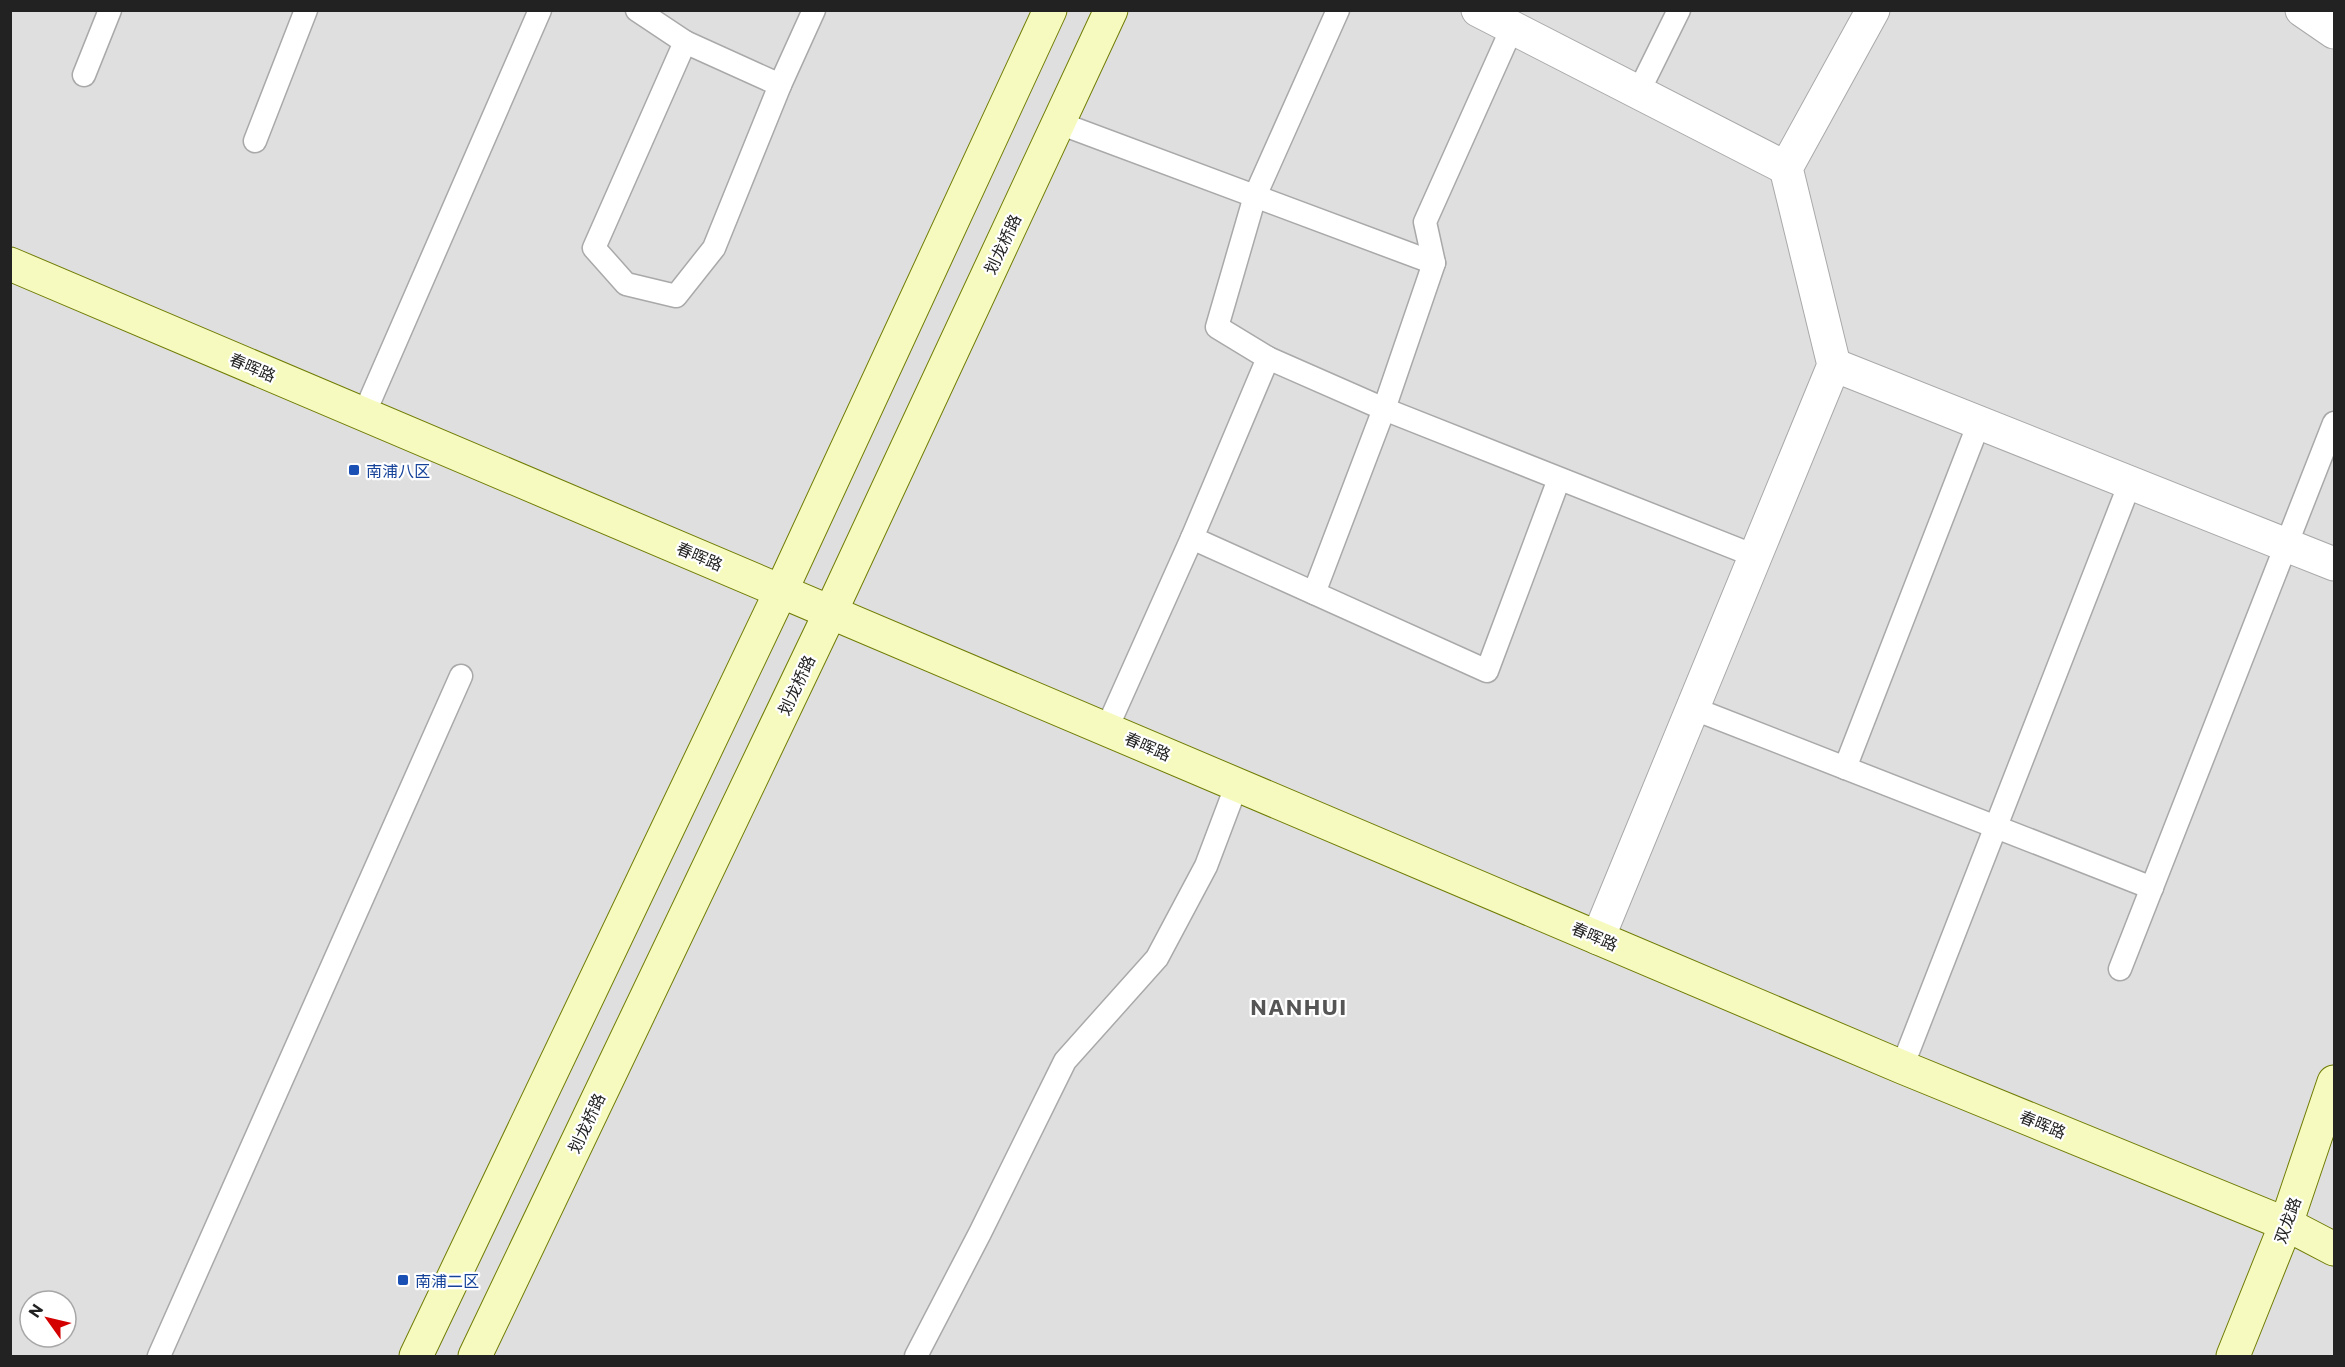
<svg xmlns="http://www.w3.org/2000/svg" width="2345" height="1367" font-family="Commissioner,'Noto Sans SC',sans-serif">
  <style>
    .residential { fill: #e0dfdf; fill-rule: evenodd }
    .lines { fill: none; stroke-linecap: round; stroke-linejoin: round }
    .lane-casing { stroke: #a9a9a9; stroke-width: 25 }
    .street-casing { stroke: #a9a9a9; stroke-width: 35 }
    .secondary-casing { stroke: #707d05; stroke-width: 35 }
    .lane { stroke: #fff; stroke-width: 22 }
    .street { stroke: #fff; stroke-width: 33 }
    .secondary { stroke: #f7fabf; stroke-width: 33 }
    .transit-dot { fill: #1a4fb4; stroke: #fff; stroke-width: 2 }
    .labels { text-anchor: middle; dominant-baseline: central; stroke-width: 4.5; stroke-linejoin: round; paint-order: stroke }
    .street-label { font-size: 16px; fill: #222; stroke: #fff }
    .transit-label { font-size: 16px; fill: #164399; stroke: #fff; text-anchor: start }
    .district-label { font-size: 22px; font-weight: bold; letter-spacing: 1.5px; fill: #555; stroke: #fff }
  </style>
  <rect width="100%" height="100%" fill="#f2efe9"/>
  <!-- residential -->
  <path class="residential" d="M10 11H2334V1356H11ZM30 1301H66V1337H30Z"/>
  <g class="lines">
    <!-- lane casing -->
    <g class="lane-casing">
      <g id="lane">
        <path d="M637 10 685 42 594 248 626 284 676 296 714 248 780 85"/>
        <path d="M1338 10 1255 196 1217 327 1268 358 1192 538 1487 671 1559 479"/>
        <path d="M685 42 780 85 814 10"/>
        <path d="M84 75 110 10"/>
        <path d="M1638 93 1679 10"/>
        <path d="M1059 123 1434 263"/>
        <path d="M255 141 306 10"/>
        <path d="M1268 358 1384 409 1755 556"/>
        <path d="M364 414 540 10"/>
        <path d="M1314 593 1384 409 1434 263 1425 222 1512 28"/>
        <path d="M1692 708 2152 888"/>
        <path d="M1107 728 1192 538"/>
        <path d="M1845 768 1979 423"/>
        <path d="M2120 969 2334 423"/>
        <path d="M1902 1067 2130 483"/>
        <path d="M159 1356 461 676"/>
        <path d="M916 1356 980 1233 1065 1061 1157 958 1206 866 1237 784"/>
      </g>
    </g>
    <!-- street casing -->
    <g class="street-casing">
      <g id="street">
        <path d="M1478 10 1786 168"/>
        <path d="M2302 10 2334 32"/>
        <path d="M1834 365 2334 564"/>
        <path d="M1598 938 1834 365 1786 168 1873 10"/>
      </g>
    </g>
    <!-- secondary casing -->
    <g class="secondary-casing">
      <g id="secondary">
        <path d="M10 264 1902 1067 2286 1224 2334 1249"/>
        <path d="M416 1356 781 591 1050 10"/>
        <path d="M475 1356 831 611 1111 10"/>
        <path d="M2233 1356 2286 1224 2334 1082"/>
      </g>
    </g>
    <!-- lane -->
    <use href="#lane" class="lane"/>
    <!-- street -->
    <use href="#street" class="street"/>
    <!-- secondary -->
    <use href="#secondary" class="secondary"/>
  </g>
  <!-- markers -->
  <g class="transit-dot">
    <rect x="348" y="464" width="12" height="12" rx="3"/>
    <rect x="397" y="1274" width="12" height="12" rx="3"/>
  </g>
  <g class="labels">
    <!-- street labels -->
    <g class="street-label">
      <text transform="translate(1002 244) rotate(-65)">划龙桥路</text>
      <text transform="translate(253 367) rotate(23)">春晖路</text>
      <text transform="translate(700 556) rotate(23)">春晖路</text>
      <text transform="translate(796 685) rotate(-65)">划龙桥路</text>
      <text transform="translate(1148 746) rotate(23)">春晖路</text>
      <text transform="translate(1595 936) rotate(23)">春晖路</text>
      <text transform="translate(586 1123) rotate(-65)">划龙桥路</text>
      <text transform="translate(2043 1124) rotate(22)">春晖路</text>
      <text transform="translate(2287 1220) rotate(-70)">双龙路</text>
    </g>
    <!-- transit labels -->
    <g class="transit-label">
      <text x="366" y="470">南浦八区</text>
      <text x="415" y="1280">南浦二区</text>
    </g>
    <!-- district labels -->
    <g class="district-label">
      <text x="1299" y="1006">NANHUI</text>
    </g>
  </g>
  <!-- border -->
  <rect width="2345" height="1367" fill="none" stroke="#222222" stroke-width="24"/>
  <!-- north arrow -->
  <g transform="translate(48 1319) rotate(304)"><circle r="28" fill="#ffffff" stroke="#a7a7a7" stroke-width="1.5"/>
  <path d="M0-4.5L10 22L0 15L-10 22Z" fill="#d40000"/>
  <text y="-9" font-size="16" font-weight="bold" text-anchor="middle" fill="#222222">N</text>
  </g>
</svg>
